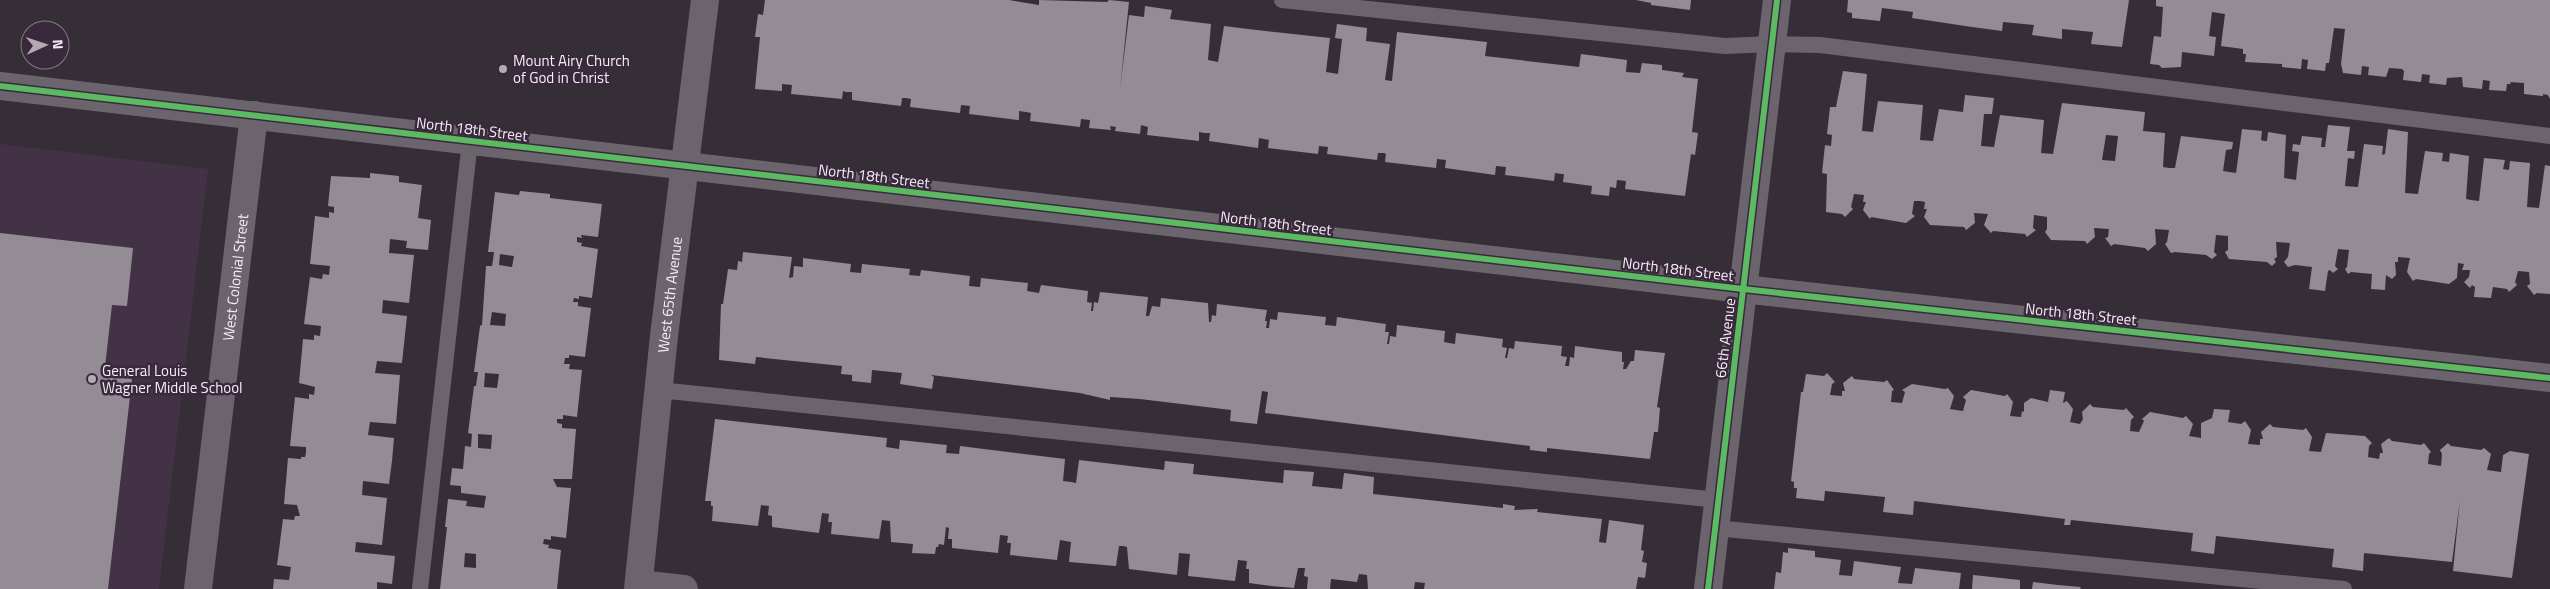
<svg xmlns="http://www.w3.org/2000/svg" width="2550" height="589" font-family="'Titillium Web',sans-serif">
  <style>
    .built { fill: #433146 }
    .building { fill: #938c94; fill-rule: evenodd }
    .lines { fill: none; stroke-linecap: round; stroke-linejoin: round }
    .service { stroke: #6c646d; stroke-width: 16 }
    .minor { stroke: #6c646d; stroke-width: 28 }
    .tertiary { stroke: #6c646d; stroke-width: 28 }
    .cycleway-casing { stroke: #392a3b; stroke-width: 9 }
    .cycleway { stroke: #5cba63; stroke-width: 6 }
    .poi-dot { fill: #b3aab4; stroke: #392a3b; stroke-width: 2 }
    .labels { text-anchor: middle; dominant-baseline: central; stroke-width: 5; stroke-linejoin: round; paint-order: stroke }
    .poi-label { font-size: 15px; fill: #f6ecf7; stroke: #392a3b; text-anchor: start }
    .street-label { font-size: 15px; fill: #f6ecf7; stroke: #392a3b }
  </style>
  <rect width="100%" height="100%" fill="#362e37"/>
  <!-- built -->
  <path class="built" d="M0 144 208 169 159 589H0Z"/>
  <!-- building -->
  <g class="building">
    <path d="M765 0H1009L1039 5V0L1107 2 1109 0 1129 2 1120 89 1129 15 1144 17 1145 6 1172 10 1170 19 1211 24 1208 60 1218 62 1224 26 1248 29 1330 38 1326 72 1338 74 1342 39 1335 38 1337 24 1367 28 1366 41 1390 44 1385 80 1392 81 1397 32 1487 42 1485 56 1544 63 1579 67 1581 54 1627 60 1626 72 1640 73 1642 63 1662 65V70L1684 73 1682 77 1698 79 1692 132 1698 133 1695 155 1691 154 1685 196 1625 189 1626 181 1617 180 1616 188 1610 187 1609 196 1591 194 1592 186 1563 182 1564 174H1562L1555 173 1554 181 1505 175 1506 167 1496 166 1495 175 1445 168 1446 160 1437 159 1436 168 1385 162 1386 154 1384 153H1378L1377 160 1327 154 1328 147 1319 146 1318 154 1268 148 1269 140 1259 138 1258 148 1209 141 1210 133H1205L1199 132V141L1147 135 1148 127 1141 125 1140 134 1115 131 1116 127 1110 126 1111 130 1089 128 1090 120 1081 119 1080 127 1030 121 1031 113 1026 112 1019 111V120L969 114 970 106 961 105 960 113 910 107 911 99 906 98H902L901 106 852 100V92H846L843 91 842 99 791 94 792 85 782 84V91L755 89 760 37H755L758 14 763 15Z"/>
    <path d="M1636 0H1691L1690 10 1651 5V3Z"/>
    <path d="M1848 0H2129L2122 47 2091 44 2093 32 2062 29V39L2032 35 2034 25 2003 22 2002 31 1972 27 1912 18 1913 12 1882 8 1880 21 1852 18V13L1847 12Z"/>
    <path d="M2156 0H2550V99L2548 95 2543 94V96L2524 94V83L2510 82 2511 84H2507L2506 91 2489 90 2490 81 2483 80 2482 89 2463 87 2462 77 2447 78 2446 85 2429 83 2430 75 2422 74 2421 82 2403 80 2404 71 2402 69 2389 68 2386 77 2368 75 2369 67 2362 66 2361 75 2343 73 2341 64 2345 29 2334 28 2329 63H2326L2325 71 2307 69 2308 60 2302 59 2301 69 2282 67V64L2245 62 2246 54H2243V49L2221 46 2225 14 2212 12 2209 36 2216 37 2214 56 2182 52 2181 67 2162 68 2159 65 2150 64 2154 36 2161 37 2163 7 2156 6Z"/>
    <path d="M1843 71 1867 74 1862 131 1873 132 1878 101 1923 105 1920 140 1933 141 1939 109 1963 112 1965 95 1994 98 1992 114H1984L1981 146 1994 147 2000 115 2044 120 2041 153 2053 154 2062 103 2145 112 2143 131 2165 133 2163 167 2169 168H2175L2181 136 2233 142 2232 149 2226 150 2223 171 2236 173 2242 129 2262 131 2261 140 2264 141H2267L2268 132 2286 135 2284 178 2296 180 2299 152 2292 151 2293 144 2300 145 2302 136 2322 138 2321 147H2325L2328 125 2350 127 2347 151H2355L2354 159 2348 158 2345 186 2358 187 2364 144 2383 146 2382 155 2385 154 2388 129 2408 132 2405 193 2418 194 2425 151 2443 153 2442 161 2449 162 2450 153 2469 156 2466 199 2471 200 2479 201 2484 158 2505 160 2503 169 2509 170 2510 161 2530 163 2527 207 2539 208 2545 165 2550 166V294L2537 293 2534 295 2527 286 2530 284 2529 272 2518 271 2515 282 2517 285 2509 292 2507 289 2493 287 2491 298 2474 297 2475 287 2472 285 2470 288 2464 282 2469 277 2470 270H2462L2464 264 2458 263 2457 278 2449 284 2416 279 2413 281 2407 272 2410 258 2398 257V262H2395L2396 275 2392 279 2386 275 2385 290 2371 289 2372 274 2351 272 2348 274 2345 269 2347 267 2349 250 2338 249 2335 266 2338 269 2333 273 2330 270 2328 271 2325 291 2309 289 2312 267 2295 265 2288 267 2284 262 2288 257 2290 243 2276 242 2277 257 2274 259 2276 262 2272 266 2267 262 2229 259 2225 252 2228 250V236L2216 235 2214 252 2217 255 2212 259 2206 255 2175 252 2171 253 2165 244 2167 242 2169 230 2155 229 2156 244 2148 251 2145 248 2114 244 2111 246 2105 238 2108 237 2109 229 2094 228 2095 237 2087 244 2085 241 2051 240 2045 232 2047 229V217L2041 216 2034 215 2033 228 2036 230 2027 237 2025 234 1993 231 1991 233 1984 225 1988 214 1974 213 1975 223 1966 230 1964 227 1930 225 1924 217 1927 209H1924L1925 202 1920 201H1914L1912 214 1915 216 1906 223 1871 217 1870 219 1863 210 1866 202H1863L1864 195 1854 194 1851 207 1853 209 1845 217 1842 214 1826 212 1827 174 1822 173 1825 145 1831 146 1832 135 1827 134 1830 107H1836ZM2106 135 2118 136 2115 161 2102 160Z"/>
    <path d="M370 173 399 176V182L422 185 418 218 431 220 428 250 406 248 407 241 390 239 389 253 414 255 409 303 383 300 382 313 407 316 402 363 377 361 375 373 400 375 396 424 370 422 368 435 394 438 392 461 389 484 363 481 362 495 387 498 382 545 356 542 355 552 395 556 392 584 377 582V589H273L274 579 289 580 291 567 277 565 283 519 294 520 295 516H300L297 505 284 504 288 458 301 459V457H305L306 453V447L290 446 295 397 309 399V394L314 395 315 387 299 383 303 339 314 340V335L320 336 321 326 304 324 310 277 322 279 323 274 329 275 330 266 310 264 315 216 329 218V212L334 213V207L328 206 331 176 370 178Z"/>
    <path d="M520 191 550 194V198L602 204 598 237 581 235 582 238 577 237V242L582 243 581 246 598 249 592 298 579 296V299L574 298 573 302H578V306L591 308 585 357 569 355V358H565L564 364H570L569 369 582 370 577 417 563 415V419H557V423L562 424V428L576 429 572 479H553L557 487 571 488 566 538 551 536V540L544 539 543 544 549 545 548 548 561 550 557 589H440L447 527H445L448 499 467 501 466 506 484 508 486 496 461 493V486L450 485 452 468 463 469 465 446 471 447 472 434 468 433 474 386H476L478 372H474L480 326 482 325 486 266H492L493 260 494 252H488L495 192 519 195ZM500 254 514 256 512 267 499 265ZM492 312 506 314 505 326 490 325ZM485 373 499 374 497 388 484 387ZM478 434 492 435 491 449 478 448ZM465 553 476 554V568L464 567Z"/>
    <path d="M0 233 133 248 127 306 112 305 105 367H108L107 376 132 379 108 589H0Z"/>
    <path d="M743 252 792 257 789 278 793 277 794 266 803 267V258L851 264 850 272 861 273 862 264 910 269 909 275 920 276 921 270 970 276 969 286 980 287 981 278 1028 283 1027 291 1039 293 1041 285 1088 291 1087 302 1092 303 1091 311H1093L1094 302 1098 303 1100 292 1148 297 1146 316H1149L1152 306 1160 307 1161 298 1208 303 1209 322H1211L1212 315 1216 316 1217 304 1267 310 1265 321H1267L1266 328H1269L1270 319 1277 320 1278 312 1326 317 1325 325 1336 326 1337 317 1386 324 1385 332H1389L1387 344H1389L1390 336 1396 337 1397 325 1445 331 1444 342 1455 344 1456 333 1503 339 1502 347 1507 348 1505 358H1507L1509 348 1514 349 1515 341 1562 346 1561 356 1567 357 1565 366H1569L1570 357 1574 358 1575 346 1622 352V362H1624L1623 369H1626L1631 361H1634L1635 350 1665 353 1657 407 1660 408 1658 432H1654L1650 459 1547 448V452L1530 450V446L1265 413 1268 392 1262 391 1257 424 1230 421 1231 410 1140 399 1110 397V400L1080 393 931 375 934 377 932 389 900 384 902 373 872 370 871 383 852 381V375L841 374 842 366 756 357 755 364 719 360 721 304H723L728 269 737 270 738 261 742 262Z"/>
    <path d="M1827 373 1835 382 1832 384 1830 395 1842 396V391H1845L1843 383 1852 376 1854 379 1884 382 1887 380 1894 390 1892 391 1891 402 1902 403 1905 392 1902 390 1912 384 1945 389 1948 388 1954 396 1950 409 1956 410 1963 411 1966 400 1963 397 1971 390 2005 396 2007 394 2013 402 2010 416 2021 417 2022 411 2024 412V403L2031 398 2048 402 2050 390 2065 392 2063 403 2067 401 2073 409 2070 422 2080 424 2083 419 2082 412 2090 404 2093 407 2124 410 2126 408 2134 417 2131 420 2130 431 2139 432 2144 421 2142 419 2150 412 2183 418 2186 416 2193 424 2189 436 2201 438V423L2212 418 2214 409 2230 410 2228 422 2241 424 2245 421 2251 430 2248 444 2260 445V439H2263L2261 432 2270 424 2273 427 2303 430 2306 428 2312 437 2309 451 2321 452 2326 433 2365 436 2372 443 2369 446 2368 457 2379 459 2380 453H2383L2381 444 2389 438 2392 441 2421 445 2424 443 2431 452 2429 454 2428 464 2441 466 2442 454 2440 450 2448 443 2451 446 2481 450 2484 448 2491 454 2487 470 2501 472 2503 455 2510 451 2529 454 2512 578 2453 571 2460 500 2452 562 2364 553 2363 571 2332 567 2334 549 2216 536 2214 554 2191 551 2193 533 2071 520 2070 525H2064L2065 519 1914 501 1913 515 1883 512 1885 497 1825 491 1824 501 1796 498 1797 488H1794V482L1791 481 1801 392H1803L1806 374 1824 376Z"/>
    <path d="M715 419 887 438 886 447 899 449 900 440 947 445 946 453 959 454 960 446 1065 459 1063 481 1071 482 1076 483 1079 460 1164 470 1165 461 1194 464 1193 474 1283 483 1284 470 1314 472 1312 486 1342 489 1344 473 1374 477 1373 494 1503 508V504L1515 506 1514 510 1538 509 1537 512 1602 519 1599 542 1606 543 1609 520 1644 525 1641 550 1644 551 1642 562 1647 563 1645 578 1638 577 1636 589H1424L1425 583 1415 582 1414 589H1368L1367 575 1359 574 1357 582 1331 579 1330 589H1307L1308 577 1304 576 1305 568H1298L1294 588 1271 586 1249 583V569H1246L1247 561 1238 560 1235 581 1188 576 1190 554 1179 553 1177 575 1129 569 1127 547 1123 546H1119L1116 566 1069 562 1071 542 1060 540 1057 560 1010 555 1011 543H1007L1008 536 1000 535 998 553 952 548V539H948L949 528 946 527 944 545 939 544 938 547H936L935 554 912 553 913 544 891 542 890 521 882 520 879 539 831 534 832 522H828L829 514 822 513 819 533 772 527V516L768 515 769 506 761 505 758 526 712 521 713 506H711V501H705Z"/>
    <path d="M1788 548 1815 551V557L1841 560 1839 575 1852 576 1854 561 1901 567 1898 583 1912 584 1915 568 1961 573 1959 589H1774L1776 572 1781 573 1783 552 1788 553Z"/>
    <path d="M1973 575 2020 580V589H1972Z"/>
    <path d="M2033 582 2058 585 2081 587 2080 589H2032Z"/>
  </g>
  <g class="lines">
    <!-- service -->
    <g class="service">
      <path d="M1282 0 1725 46 1771 44 1820 45 2550 136"/>
      <path d="M659 390 1718 500"/>
      <path d="M1715 528 2344 589"/>
      <path d="M420 589 470 141"/>
    </g>
    <!-- minor -->
    <g class="minor">
      <path d="M0 86 1743 289 2550 378"/>
      <path d="M639 584 684 589"/>
      <path id="s1" d="M198 589 254 115"/>
      <path id="s2" d="M638 589 664 336 705 0"/>
    </g>
    <!-- tertiary -->
    <path class="tertiary" d="M1708 589 1777 0"/>
    <!-- cycleway casing -->
    <g class="cycleway-casing">
      <g id="cycleway">
        <path d="M0 86 1743 289 2550 378"/>
        <path d="M1708 589 1777 0"/>
      </g>
    </g>
    <!-- cycleway -->
    <use href="#cycleway" class="cycleway"/>
  </g>
  <!-- markers -->
  <g class="poi-dot">
    <circle cx="503" cy="69" r="5"/>
    <circle cx="92" cy="379" r="5"/>
  </g>
  <g class="labels">
    <!-- poi labels -->
    <g class="poi-label">
      <text x="513" y="60">Mount Airy Church<tspan x="513" dy="17">of God in Christ</tspan></text>
      <text x="102" y="370">General Louis<tspan x="102" dy="17">Wagner Middle School</tspan></text>
    </g>
    <!-- street labels -->
    <g class="street-label">
      <text transform="translate(472 129) rotate(7)">North 18th Street</text>
      <text transform="translate(874 176) rotate(7)">North 18th Street</text>
      <text transform="translate(1276 223) rotate(7)">North 18th Street</text>
      <text transform="translate(1678 269) rotate(7)">North 18th Street</text>
      <text stroke="none"><textPath href="#s1" startOffset="314">West Colonial Street</textPath></text>
      <text stroke="none"><textPath href="#s2" startOffset="296">West 65th Avenue</textPath></text>
      <text transform="translate(2081 314) rotate(6)">North 18th Street</text>
      <text transform="translate(1725 338) rotate(-83)">66th Avenue</text>
    </g>
  </g>
  <!-- north arrow -->
  <g transform="translate(45 45) rotate(87)"><circle r="24" fill="#392a3b" stroke="#857886"/>
  <path d="M0-4L9 19L0 12L-9 19Z" fill="#b3aab4"/>
  <text y="-8" font-size="14" font-weight="bold" text-anchor="middle" fill="#f6ecf7">N</text>
  </g>
</svg>
